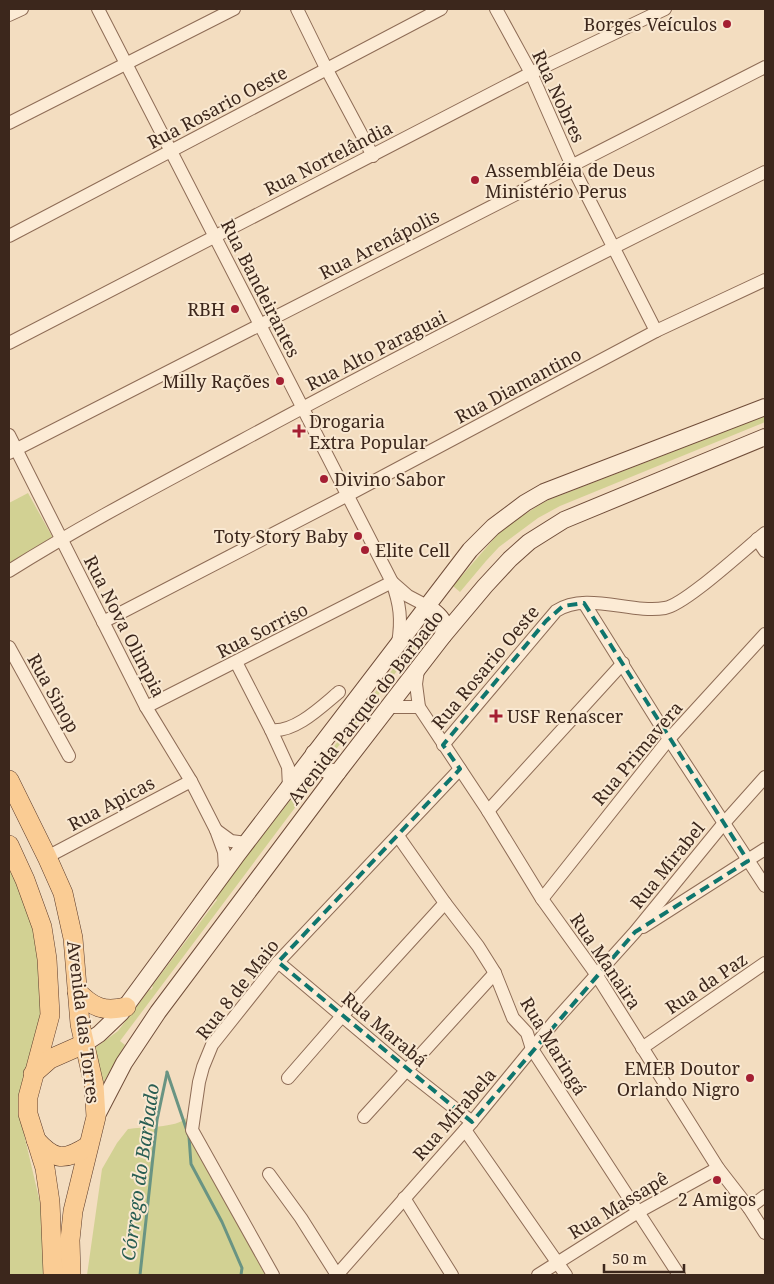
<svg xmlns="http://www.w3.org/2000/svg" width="774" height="1284" font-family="'Noto Serif',serif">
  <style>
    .green { fill: #d2d193 }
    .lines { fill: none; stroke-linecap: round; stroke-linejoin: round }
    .stream { stroke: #699483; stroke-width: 3 }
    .minor-casing { stroke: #8e6c56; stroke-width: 14 }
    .secondary-casing { stroke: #704d39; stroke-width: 18 }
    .primary-casing { stroke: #5b3b2b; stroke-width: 20 }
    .minor { stroke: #fcebd5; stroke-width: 12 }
    .secondary { stroke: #fcebd5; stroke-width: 16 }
    .primary { stroke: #facc94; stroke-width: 19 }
    .marked { fill: none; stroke: #0f766e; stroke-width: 4; stroke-dasharray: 10 6; stroke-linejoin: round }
    .poi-dot { fill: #a41f33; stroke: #f9e8d1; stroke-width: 2 }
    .labels { text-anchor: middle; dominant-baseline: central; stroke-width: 4; stroke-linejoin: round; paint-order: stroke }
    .poi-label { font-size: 18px; fill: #3c271c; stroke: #f9e8d1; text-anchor: end }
    .street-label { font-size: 18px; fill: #3c271c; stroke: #f9e8d1 }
    .water-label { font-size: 19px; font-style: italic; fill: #295e53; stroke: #f9e8d1 }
  </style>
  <rect width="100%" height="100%" fill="#f3ddc0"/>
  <!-- green -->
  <g class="green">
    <path d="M765 416V422L560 506 538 518 499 547 486 561 460 592 453 586 498 534 522 516 546 501Z"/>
    <path d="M28 493 53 538 9 566V503Z"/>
    <path d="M424 628 428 629V631L330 757 329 753Z"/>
    <path d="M309 776 315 781 120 1041 125 1045 103 1083 95 1048 118 1031 150 989 151 990 153 987 152 986 217 900 215 897Z"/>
    <path d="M9 861 38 925 45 991 21 1121 41 1207 43 1234V1275H9Z"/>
    <path d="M186 1118 220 1189 265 1275H87L102 1169 117 1143 128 1129C142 1127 177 1128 186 1118Z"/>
  </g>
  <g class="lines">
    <!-- stream -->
    <g class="stream">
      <path d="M167 1072 189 1137 191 1164 222 1222 242 1268 241 1275"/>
      <path d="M140 1275 157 1120 167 1073"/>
    </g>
    <!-- minor casing -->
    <g class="minor-casing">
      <g id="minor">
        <path d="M98 9 392 582 146 707"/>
        <path d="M297 9 326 68 373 156"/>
        <path d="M496 9 531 73 572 166 656 331"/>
        <path d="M9 15 22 9"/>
        <path d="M9 123 234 9"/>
        <path d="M9 236 441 9"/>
        <path d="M9 343 531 73 665 9"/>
        <path d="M9 435 146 707 191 781 216 830"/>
        <path d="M9 453 765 67"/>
        <path d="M757 539 765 551"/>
        <path d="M9 571C84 524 163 483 241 441 414 347 589 259 765 172"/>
        <path d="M584 603 669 739 765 886"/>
        <path d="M103 622 348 495 656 331 765 280"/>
        <path d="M398 643C402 620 400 604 392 582L408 596 427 606"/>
        <path d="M9 647 69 756"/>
        <path d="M236 662 271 730C295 733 322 706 339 692"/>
        <path d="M418 670 416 684 419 707 488 811 542 899 596 974 718 1168 749 1208 765 1233"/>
        <path d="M389 707H419"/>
        <path d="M271 730 288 767 289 787"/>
        <path d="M443 745 556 611C586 591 631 614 665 608 685 605 746 548 765 533"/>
        <path d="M488 811 623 663"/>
        <path d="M398 836 445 903 478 946 495 973 513 1018 527 1033 532 1049 679 1275"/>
        <path d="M47 857 191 781"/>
        <path d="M225 871 224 852 216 830 231 841 246 843"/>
        <path d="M542 899 669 739 765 634"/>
        <path d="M643 927 765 849"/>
        <path d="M278 962 406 1070 472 1122"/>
        <path d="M642 1048 765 963"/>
        <path d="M288 1078 342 1016 445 903"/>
        <path d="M364 1117 495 973"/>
        <path d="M465 1130 566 1275"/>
        <path d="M269 1174 301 1218 337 1275 472 1122 554 1022 635 932 724 823 765 777"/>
        <path d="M404 1198 452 1275"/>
        <path d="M749 1208 765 1196"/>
        <path d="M273 1275 192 1130 199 1082 203 1067 212 1045 278 962 460 769"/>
        <path d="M538 1275 638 1212 718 1168"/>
      </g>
    </g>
    <!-- secondary casing -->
    <g class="secondary-casing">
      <g id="secondary">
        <path d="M427 606C440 616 446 619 443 636"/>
        <path d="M314 753C320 767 322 772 338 772"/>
        <path d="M84 1044 99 1034 121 1013 237 855 470 550 493 527 525 503 544 492 765 407"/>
        <path d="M96 1117 124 1063 158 1012 338 772 443 636 485 586 510 559 529 542 564 520 765 437"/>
      </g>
    </g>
    <!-- primary casing -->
    <g class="primary-casing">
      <g id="primary">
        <path d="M9 780 47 857 63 893 73 938 80 1024 94 1085 96 1117 73 1211 70 1240 71 1275"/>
        <path d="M9 845 25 880 42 927 47 959 50 1015 28 1097V1114L45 1168 50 1202 53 1275"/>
        <path d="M77 991C93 1008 104 1012 126 1007"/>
        <path d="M33 1074 50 1059 84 1044"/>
        <path d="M36 1140C55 1161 64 1161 88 1146"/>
      </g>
    </g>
    <!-- minor -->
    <use href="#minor" class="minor"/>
    <!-- secondary -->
    <use href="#secondary" class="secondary"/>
    <!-- primary -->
    <use href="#primary" class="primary"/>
  </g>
  <!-- marked area -->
  <path class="marked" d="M584 603 748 861 635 932 472 1122 278 962 460 769 443 745 546 621 563 606Z"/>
  <!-- markers -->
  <g class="poi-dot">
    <circle cx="727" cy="24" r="5"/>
    <circle cx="475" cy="180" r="5"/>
    <circle cx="235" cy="309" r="5"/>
    <circle cx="280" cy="381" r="5"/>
    <path d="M296.5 423.5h5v5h5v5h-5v5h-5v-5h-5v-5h5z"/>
    <circle cx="324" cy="479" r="5"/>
    <circle cx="358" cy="536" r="5"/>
    <circle cx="365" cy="550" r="5"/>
    <path d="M493.5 708.5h5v5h5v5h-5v5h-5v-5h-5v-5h5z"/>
    <circle cx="750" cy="1078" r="5"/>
    <circle cx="717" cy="1180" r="5"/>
  </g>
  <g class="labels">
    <!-- poi labels -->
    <g class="poi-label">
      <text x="717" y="24">Borges Veículos</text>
      <text x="485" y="170" text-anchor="start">Assembléia de Deus<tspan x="485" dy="21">Ministério Perus</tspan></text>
      <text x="225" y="309">RBH</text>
      <text x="270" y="381">Milly Rações</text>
      <text x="309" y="421" text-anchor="start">Drogaria<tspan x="309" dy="21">Extra Popular</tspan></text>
      <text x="334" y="479" text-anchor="start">Divino Sabor</text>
      <text x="348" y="536">Toty Story Baby</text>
      <text x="375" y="550" text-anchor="start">Elite Cell</text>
      <text x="507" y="716" text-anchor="start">USF Renascer</text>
      <text x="740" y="1068">EMEB Doutor<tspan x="740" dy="21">Orlando Nigro</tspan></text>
      <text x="717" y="1199" text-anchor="middle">2 Amigos</text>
    </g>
    <!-- street labels -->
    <g class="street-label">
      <text transform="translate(559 96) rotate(65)">Rua Nobres</text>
      <text transform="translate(217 107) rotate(-28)">Rua Rosario Oeste</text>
      <text transform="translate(328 158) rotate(-27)">Rua Nortelândia</text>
      <text transform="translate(379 244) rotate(-27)">Rua Arenápolis</text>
      <text transform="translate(261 288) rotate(63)">Rua Bandeirantes</text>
      <text transform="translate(376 350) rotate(-27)">Rua Alto Paraguai</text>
      <text transform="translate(518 385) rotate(-28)">Rua Diamantino</text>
      <text transform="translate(125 626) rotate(63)">Rua Nova Olimpia</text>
      <text transform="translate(262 630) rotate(-27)">Rua Sorriso</text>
      <text transform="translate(485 667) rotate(-50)">Rua Rosario Oeste</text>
      <text transform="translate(54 693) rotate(61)">Rua Sinop</text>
      <text transform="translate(365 707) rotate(-52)">Avenida Parque do Barbado</text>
      <text transform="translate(637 753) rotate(-50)">Rua Primavera</text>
      <text transform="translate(111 803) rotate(-28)">Rua Apicas</text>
      <text transform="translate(667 865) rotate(-51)">Rua Mirabel</text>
      <text transform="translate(606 961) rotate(56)">Rua Manaira</text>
      <text transform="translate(706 983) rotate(-34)">Rua da Paz</text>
      <text transform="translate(237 989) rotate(-52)">Rua 8 de Maio</text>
      <text transform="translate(84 1022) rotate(83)">Avenida das Torres</text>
      <text transform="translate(385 1029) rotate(40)">Rua Marabá</text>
      <text transform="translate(554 1046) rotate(59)">Rua Maringá</text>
      <text transform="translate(454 1114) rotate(-49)">Rua Mirabela</text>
      <text transform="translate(618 1205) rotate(-31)">Rua Massapê</text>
    </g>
    <!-- water labels -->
    <g class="water-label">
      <text transform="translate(140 1172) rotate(-82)">Córrego do Barbado</text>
    </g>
  </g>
  <!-- border -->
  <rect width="774" height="1284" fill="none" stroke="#3c271c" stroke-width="20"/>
  <!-- scale -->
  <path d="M604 1264v8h80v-8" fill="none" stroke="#3c271c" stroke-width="2.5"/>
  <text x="612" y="1264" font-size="15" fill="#3c271c" stroke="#f9e8d1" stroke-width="4" paint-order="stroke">50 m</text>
</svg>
